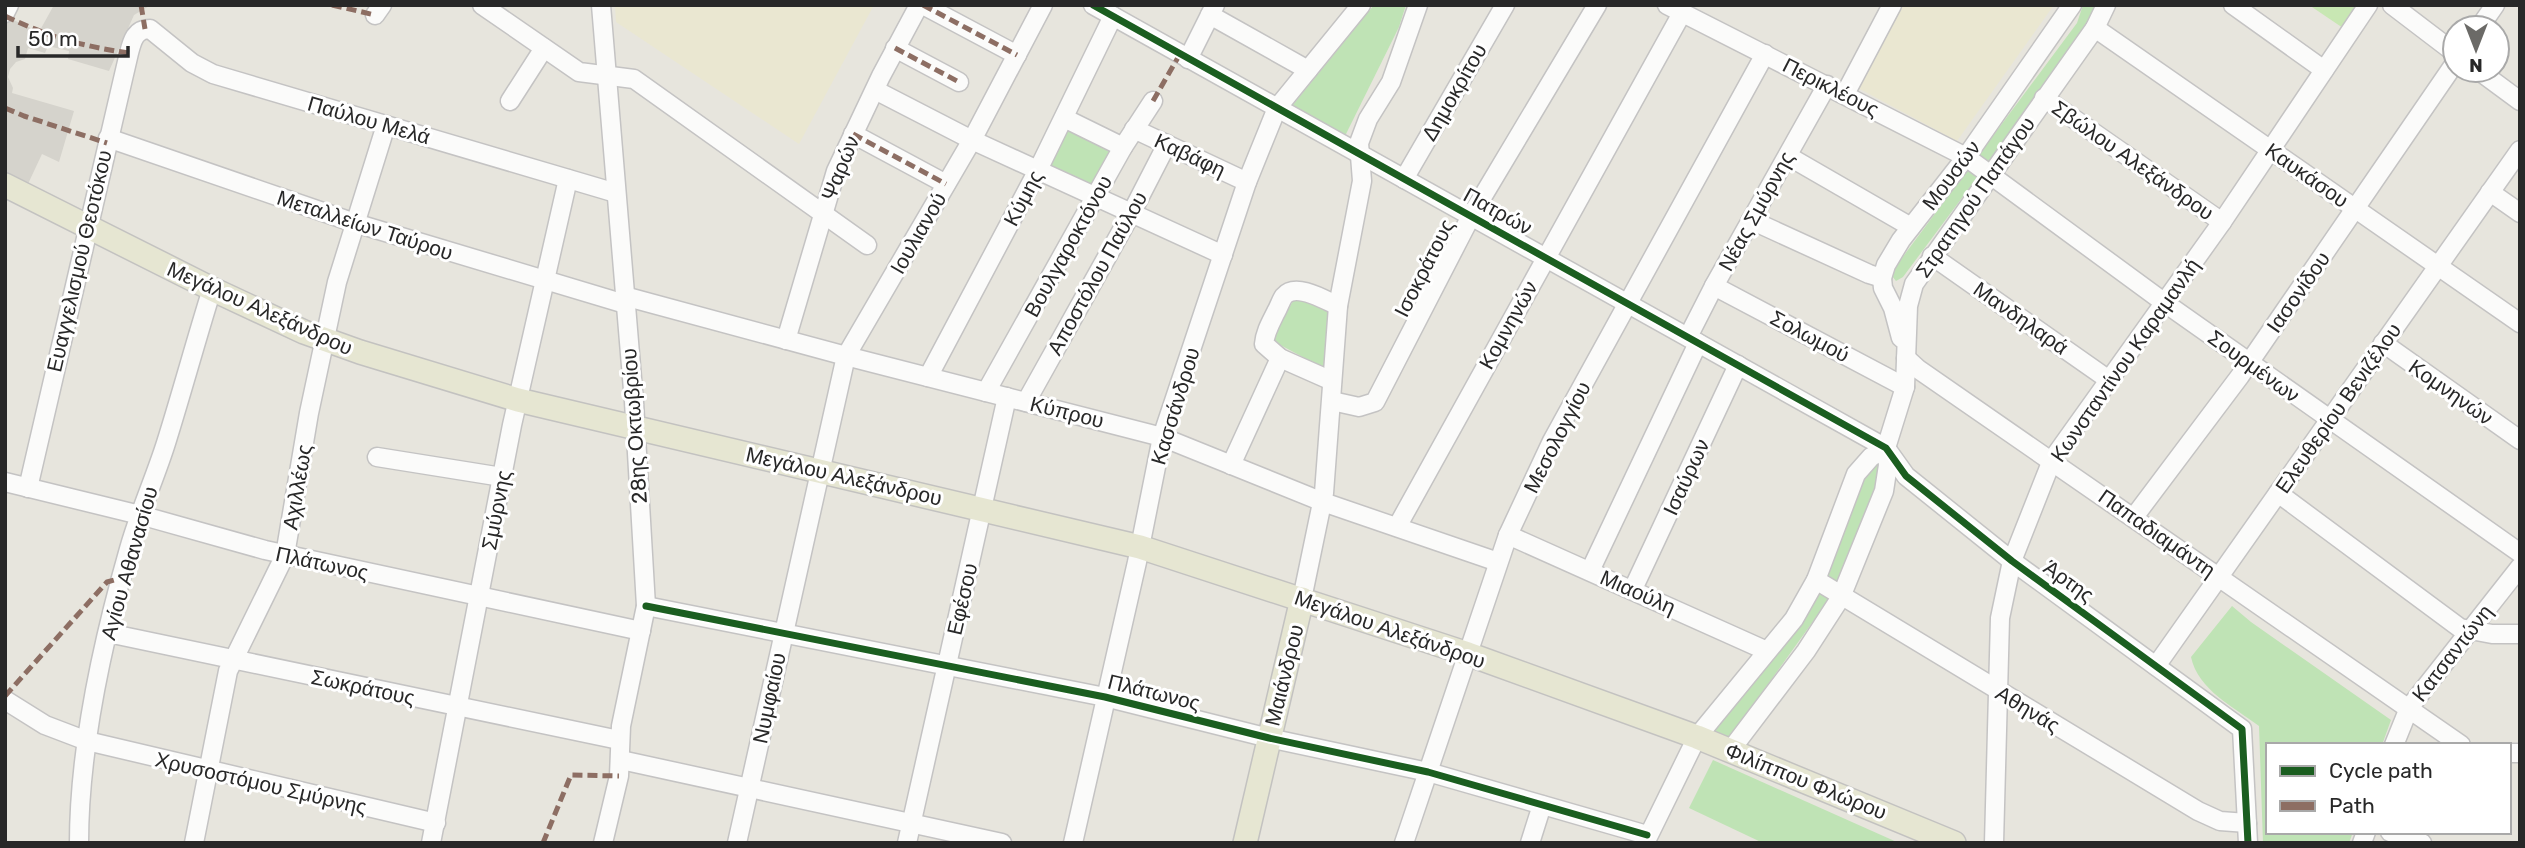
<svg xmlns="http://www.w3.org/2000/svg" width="2525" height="848" font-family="Rubik,sans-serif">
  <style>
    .education { fill: #eae7d1 }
    .green { fill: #bfe3b5 }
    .pitch { fill: #c8e7b3 }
    .plaza { fill: #d5d3cc }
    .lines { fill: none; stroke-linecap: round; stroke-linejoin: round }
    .minor-casing { stroke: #c4c3c3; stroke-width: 21 }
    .major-casing { stroke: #c3c2c0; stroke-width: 26 }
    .minor { stroke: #fbfbfa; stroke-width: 18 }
    .major { stroke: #e6e6d2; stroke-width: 23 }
    .quiet { stroke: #8d6e63; stroke-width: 5; stroke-dasharray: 10 5; stroke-linecap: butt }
    .cycleway-casing { stroke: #fff; stroke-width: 11 }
    .cycleway { stroke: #1b5e20; stroke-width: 7 }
    .labels { text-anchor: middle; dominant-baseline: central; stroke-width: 6; stroke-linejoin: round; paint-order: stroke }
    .street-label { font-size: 21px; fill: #282828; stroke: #fff }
  </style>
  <rect width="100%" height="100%" fill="#e7e5dd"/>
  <!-- education -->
  <g class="education">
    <path d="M615 5H874L799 144 616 22Z"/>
    <path d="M1903 5H2054L1957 141 1858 88Z"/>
  </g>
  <!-- green -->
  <g class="green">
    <path d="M1374 5H1406L1399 27 1344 138 1292 106Z"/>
    <path d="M2083 5H2097L2090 26 1903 277 1896 281 1892 276 1893 270 2077 23Z"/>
    <path d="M1067 126 1116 149 1093 190 1047 167Z"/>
    <path d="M1298 292 1330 313 1327 370 1271 340Z"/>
    <path d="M1878 463 1882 481 1832 595 1728 740 1713 732 1771 656 1864 472Z"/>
    <path d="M2232 606 2251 622 2391 720 2382 745H2268V832H2353L2349 843H2263L2259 726C2234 707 2198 690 2191 657Z"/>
    <path d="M1713 760 1899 843H1763L1689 808Z"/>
  </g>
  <!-- pitch -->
  <path class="pitch" d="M2309 5H2359L2343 28Z"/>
  <!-- plaza -->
  <path class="plaza" d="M54 5H151L134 15 109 71 68 59 69 51 48 46 45 53 28 48 25 59 16 62 10 69 8 77 13 88 12 93 74 111 59 162 42 154 27 186 5 173V16L39 32Z"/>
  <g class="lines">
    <!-- minor casing -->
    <g class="minor-casing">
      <g id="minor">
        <path d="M482 5 579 72 634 79 867 245"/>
        <path d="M601 5 634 402 646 606 621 726 619 776 603 843"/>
        <path d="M923 5 1017 55"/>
        <path d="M1093 5 1886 448 1906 476 2012 561 2242 729 2248 843"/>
        <path d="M1667 5 1966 157 2165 303 2520 553"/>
        <path d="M2233 5 2324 70"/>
        <path d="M2392 5 2455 53"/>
        <path d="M5 13 9 5"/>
        <path d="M375 15 382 5"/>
        <path d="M1210 15 1308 70"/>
        <path d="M2095 28 2520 323"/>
        <path d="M2479 28 2495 5"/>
        <path d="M895 48 959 82"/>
        <path d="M1188 59 1215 5"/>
        <path d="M2478 70 2520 101"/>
        <path d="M875 90 972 140 1223 255"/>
        <path d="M1845 94 1892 5"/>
        <path d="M2044 98 2222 222"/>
        <path d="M510 101 544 48"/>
        <path d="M1064 118 1123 147"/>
        <path d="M1134 129 1247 182"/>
        <path d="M853 134 946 184"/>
        <path d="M108 138 355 223 625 304"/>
        <path d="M1788 156 1911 227"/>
        <path d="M1404 179 1505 5"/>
        <path d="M2490 192 2520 213"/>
        <path d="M1751 220 1869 274 1882 278"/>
        <path d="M1932 256 2109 380"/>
        <path d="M1714 286 1905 387"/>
        <path d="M624 296 846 356 1162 437 1323 502 1498 562"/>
        <path d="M1688 337 1714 286 1827 85"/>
        <path d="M1901 338 1893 308 1883 288 1882 278 1886 265 1901 240 1966 157 2072 5"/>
        <path d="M786 340 836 171 881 76 919 5"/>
        <path d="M2383 343 2520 440"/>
        <path d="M1906 358 1918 369 2461 745"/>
        <path d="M928 377 1038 170 1113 16"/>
        <path d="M1332 381 1280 358 1264 344C1265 332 1271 322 1276 312 1279 307 1281 300 1284 296 1296 282 1325 300 1338 306"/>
        <path d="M986 392 1123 147 1153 101"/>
        <path d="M1332 401 1359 407 1375 402 1471 216 1597 5"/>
        <path d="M1026 402 1132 212 1167 144"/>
        <path d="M377 457 502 477"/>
        <path d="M1231 465 1280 358"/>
        <path d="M5 482 140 515 265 550 641 631"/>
        <path d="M28 488 129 53C132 41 135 29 150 29L192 63 213 74 616 193"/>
        <path d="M2278 493 2460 628 2492 634H2520"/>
        <path d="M2134 517 2240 376 2455 63"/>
        <path d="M1397 527 1682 13"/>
        <path d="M1508 535 1767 651"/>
        <path d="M1590 571 1698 343"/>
        <path d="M1816 580 2198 811 2220 821 2247 823"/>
        <path d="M1633 589 1738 365"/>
        <path d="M1302 599 1324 493 1338 306 1362 181 1359 143 1368 119 1391 82 1418 5"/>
        <path d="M646 606 1105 697 1269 738 1428 772 1647 835"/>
        <path d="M108 633 619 740"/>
        <path d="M2156 666 2520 150"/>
        <path d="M5 700 45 725 87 741 436 823"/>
        <path d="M2394 745 2409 708 2520 567"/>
        <path d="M1730 751 1806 651 1841 597 1884 491 1888 465 1886 448 1905 387 1908 306 1914 284 2095 28 2106 5"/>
        <path d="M2509 753H2520"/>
        <path d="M621 760 1002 843"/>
        <path d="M2390 832 2422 843"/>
        <path d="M79 843C79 748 103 640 129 549 139 513 155 478 166 443 182 392 196 340 212 289"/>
        <path d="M194 843 228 671 285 555 309 413 337 282 386 125"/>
        <path d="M431 843 512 425 568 179"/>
        <path d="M737 843 846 356 972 140 1043 5"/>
        <path d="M907 843 1007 397"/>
        <path d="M1073 843 1137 562 1162 437 1247 182 1277 108 1361 5"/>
        <path d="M1404 843 1508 535 1552 441 1765 54"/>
        <path d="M1530 843 1542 805"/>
        <path d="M1645 843 1697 737 1794 619 1816 580 1856 474 1871 457 1886 448"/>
        <path d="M1994 843 2000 618 2012 561 2052 460 2222 222 2368 5"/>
        <path d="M2362 843 2366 832"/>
      </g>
    </g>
    <!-- major casing -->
    <g class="major-casing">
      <g id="major">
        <path d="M5 185 212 289 304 332 360 352 518 400 1140 547 1468 654 1697 737 1954 843"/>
        <path d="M1245 843 1302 599"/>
      </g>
    </g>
    <!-- minor -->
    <use href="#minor" class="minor"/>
    <!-- major -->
    <use href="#major" class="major"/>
    <!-- quiet -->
    <g class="quiet">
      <path d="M141 5 145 29"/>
      <path d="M332 5 375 15"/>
      <path d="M923 5 1017 55"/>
      <path d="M5 16C49 37 81 46 129 53"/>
      <path d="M895 48 959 82"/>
      <path d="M1153 101 1180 54"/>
      <path d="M5 108 24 116 107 143"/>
      <path d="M853 134 946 184"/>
      <path d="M5 696 107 582 121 578"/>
      <path d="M543 843 571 775 619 776"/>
    </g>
    <!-- cycleway casing -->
    <g class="cycleway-casing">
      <g id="cycleway">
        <path d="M1093 5 1886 448 1906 476 2012 561 2242 729 2248 843"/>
        <path d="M646 606 1105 697 1269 738 1428 772 1647 835"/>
      </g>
    </g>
    <!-- cycleway -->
    <use href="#cycleway" class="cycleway"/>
  </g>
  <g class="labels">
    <!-- street labels -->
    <g class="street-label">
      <text transform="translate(1831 87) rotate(27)">Περικλέους</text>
      <text transform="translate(1454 92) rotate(-60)">Δημοκρίτου</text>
      <text transform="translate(369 120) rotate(16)">Παύλου Μελά</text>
      <text transform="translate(1190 155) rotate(25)">Καβάφη</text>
      <text transform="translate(2133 160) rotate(35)">Σβώλου Αλεξάνδρου</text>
      <text transform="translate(840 168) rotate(-68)">Ψαρών</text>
      <text transform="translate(1951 175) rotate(-53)">Μουσών</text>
      <text transform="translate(2307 175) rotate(35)">Καυκάσου</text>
      <text transform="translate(1975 197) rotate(-55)">Στρατηγού Παπάγου</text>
      <text transform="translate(1023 198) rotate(-62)">Κύμης</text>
      <text transform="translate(1498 211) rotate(29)">Πατρών</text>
      <text transform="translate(1756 211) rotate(-61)">Νέας Σμύρνης</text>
      <text transform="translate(365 225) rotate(18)">Μεταλλείων Ταύρου</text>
      <text transform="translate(918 233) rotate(-60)">Ιουλιανού</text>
      <text transform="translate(1068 246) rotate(-61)">Βουλγαροκτόνου</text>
      <text transform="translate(79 261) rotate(-77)">Ευαγγελισμού Θεοτόκου</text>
      <text transform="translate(1424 268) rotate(-63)">Ισοκράτους</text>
      <text transform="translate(1097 273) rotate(-61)">Αποστόλου Παύλου</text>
      <text transform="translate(2298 292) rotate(-55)">Ιασoνίδου</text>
      <text transform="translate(260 308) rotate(24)">Μεγάλου Αλεξάνδρου</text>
      <text transform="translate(2021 318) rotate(35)">Μανδηλαρά</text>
      <text transform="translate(1508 325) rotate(-61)">Κομνηνών</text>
      <text transform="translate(1810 336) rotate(28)">Σολωμού</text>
      <text transform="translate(2125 360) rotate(-55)">Κωνσταντίνου Καραμανλή</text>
      <text transform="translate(2254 366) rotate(36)">Σουρμένων</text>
      <text transform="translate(2451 392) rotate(35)">Κομνηνών</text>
      <text transform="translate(1175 406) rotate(-73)">Κασσάνδρου</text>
      <text transform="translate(2338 408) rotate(-55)">Ελευθερίου Βενιζέλου</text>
      <text transform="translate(1067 412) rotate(14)">Κύπρου</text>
      <text transform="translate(634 426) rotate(-94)">28ης Οκτωβρίου</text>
      <text transform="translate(1557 437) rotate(-63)">Μεσολογγίου</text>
      <text transform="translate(844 476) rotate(13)">Μεγάλου Αλεξάνδρου</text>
      <text transform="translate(1686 477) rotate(-65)">Ισαύρων</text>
      <text transform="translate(297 487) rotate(-80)">Αχιλλέως</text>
      <text transform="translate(496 510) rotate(-79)">Σμύρνης</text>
      <text transform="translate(2157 533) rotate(35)">Παπαδιαμάντη</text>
      <text transform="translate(129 563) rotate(-74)">Αγίου Αθανασίου</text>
      <text transform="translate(322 563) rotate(12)">Πλάτωνος</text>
      <text transform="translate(2069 581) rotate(36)">Άρτης</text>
      <text transform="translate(1638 592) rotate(24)">Μιαούλη</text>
      <text transform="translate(962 599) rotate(-77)">Εφέσου</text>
      <text transform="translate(1390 629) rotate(19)">Μεγάλου Αλεξάνδρου</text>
      <text transform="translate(2452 653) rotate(-52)">Κατσαντώνη</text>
      <text transform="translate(1284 675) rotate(-76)">Μαιάνδρου</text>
      <text transform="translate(363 687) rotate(12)">Σωκράτους</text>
      <text transform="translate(1154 692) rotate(14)">Πλάτωνος</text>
      <text transform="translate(769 698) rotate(-78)">Νυμφαίου</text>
      <text transform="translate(2028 709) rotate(31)">Αθηνάς</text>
      <text transform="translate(1806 781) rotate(22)">Φιλίππου Φλώρου</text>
      <text transform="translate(261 783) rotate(13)">Χρυσοστόμου Σμύρνης</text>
    </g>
  </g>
  <!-- border -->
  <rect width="2525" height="848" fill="none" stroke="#282828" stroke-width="14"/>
  <!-- legend -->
  <rect x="2266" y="743" width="245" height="91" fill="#ffffff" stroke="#a9a9a9" stroke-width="2"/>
  <rect x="2280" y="766" width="35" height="10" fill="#1b5e20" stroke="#a9a9a9" stroke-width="2"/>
  <text x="2329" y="778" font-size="21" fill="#282828">Cycle path</text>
  <rect x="2280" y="801" width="35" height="10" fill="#8d6e63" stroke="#a9a9a9" stroke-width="2"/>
  <text x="2329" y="813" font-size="21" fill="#282828">Path</text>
  <!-- north arrow -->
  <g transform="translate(2476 49) rotate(180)"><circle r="33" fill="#ffffff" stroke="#a9a9a9" stroke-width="2"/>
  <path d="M0-5L12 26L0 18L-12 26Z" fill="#6b6a67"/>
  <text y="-10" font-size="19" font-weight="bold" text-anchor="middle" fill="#282828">N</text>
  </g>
  <!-- scale -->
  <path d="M18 46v10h110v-10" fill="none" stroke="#282828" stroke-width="3.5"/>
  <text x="28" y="46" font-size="21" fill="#282828" stroke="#ffffff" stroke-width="5" paint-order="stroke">50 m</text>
</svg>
